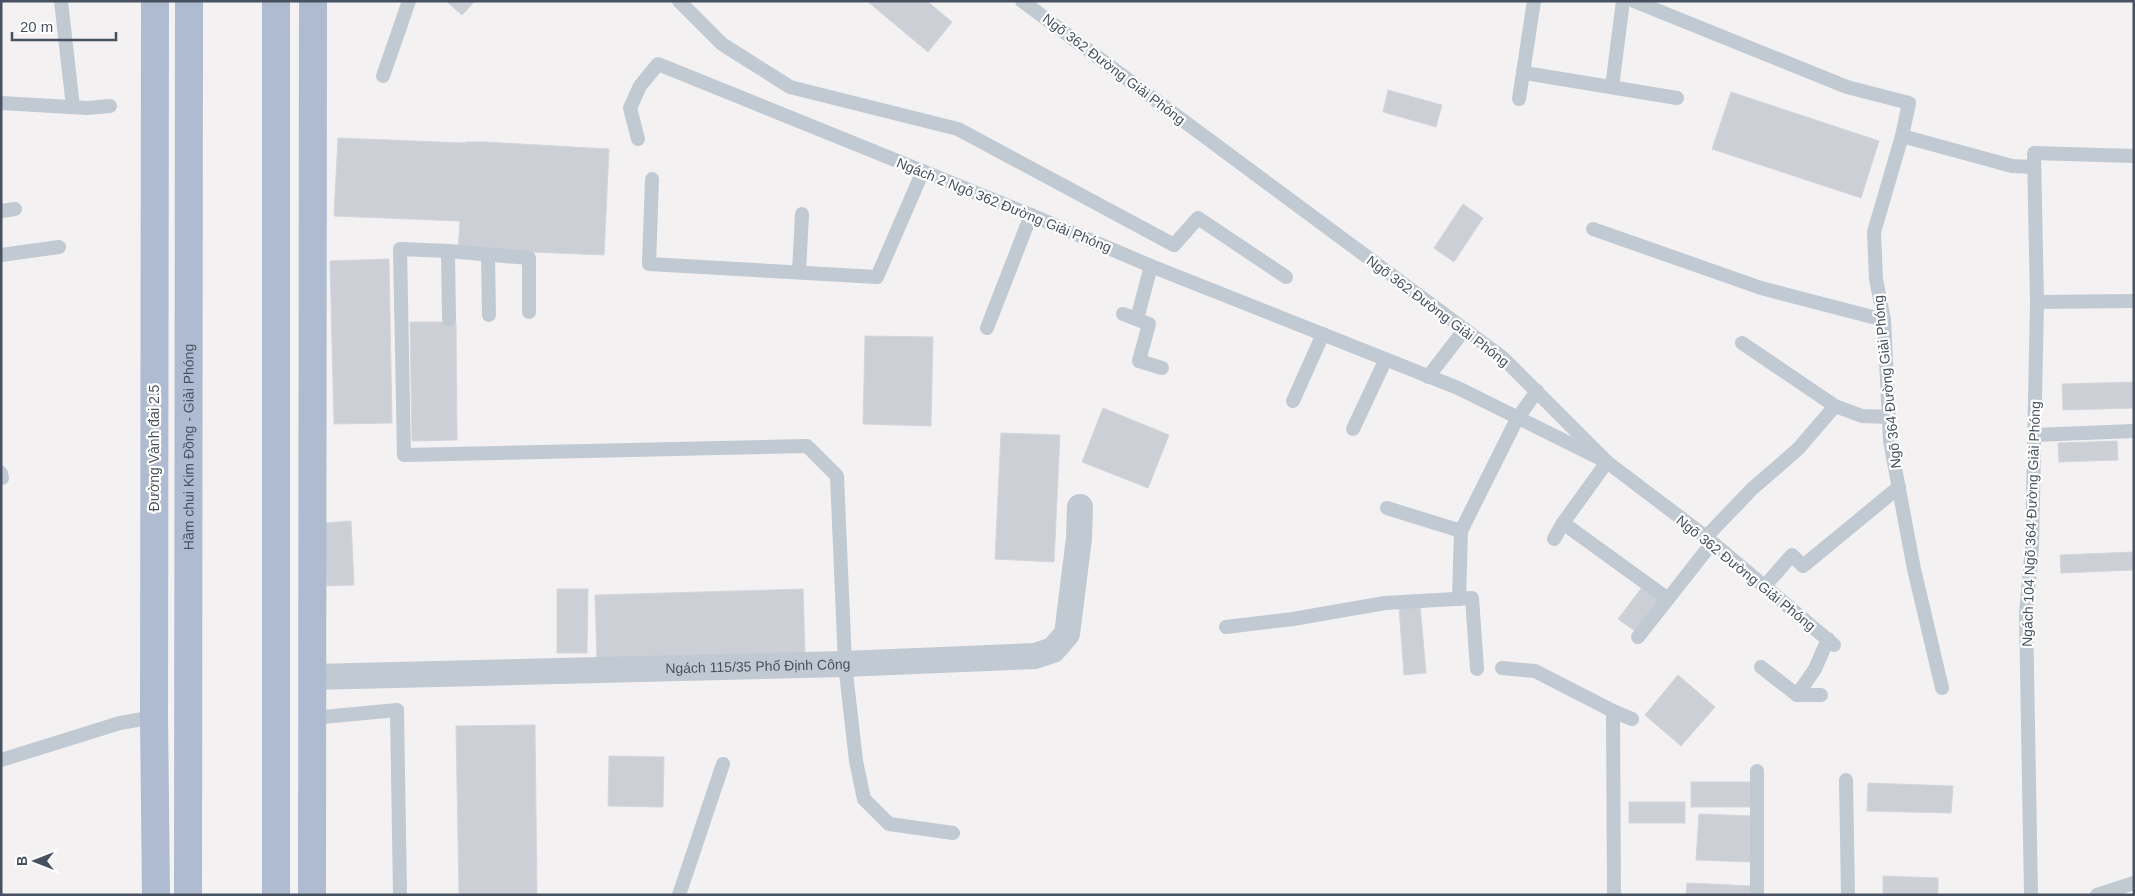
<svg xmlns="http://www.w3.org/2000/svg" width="2135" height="896" font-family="Helvetica,sans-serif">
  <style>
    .building { fill: #cdcfd6; stroke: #d5d6dd }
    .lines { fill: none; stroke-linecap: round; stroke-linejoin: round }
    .lane { stroke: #c1c9d3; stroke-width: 14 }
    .street { stroke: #c1c9d3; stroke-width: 26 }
    .primary { stroke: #afbbd1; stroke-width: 28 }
    .labels { text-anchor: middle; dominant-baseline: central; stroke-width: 4.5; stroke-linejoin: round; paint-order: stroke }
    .street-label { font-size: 14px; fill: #475160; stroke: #fff }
  </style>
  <rect width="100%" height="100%" fill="#f3f1f1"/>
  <!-- building -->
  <g class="building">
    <path d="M446 1H475L462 15Z"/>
    <path d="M867 1H927L952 22 928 52Z"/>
    <path d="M1388 90 1442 105 1436 127 1383 112Z"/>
    <path d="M1731 92 1879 141 1861 198 1712 149Z"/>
    <path d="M338 138 465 143V142H485L609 149 604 255 458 249 460 221 334 216Z"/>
    <path d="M1463 204 1483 218 1454 262 1434 248Z"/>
    <path d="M389 259 392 423 334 424 330 261Z"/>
    <path d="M410 322H456L457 440 412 441Z"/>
    <path d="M865 336 933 337 931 426 863 424Z"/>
    <path d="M2134 382V408L2063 410 2062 384Z"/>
    <path d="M1103 408 1169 435 1148 488 1082 462Z"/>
    <path d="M1001 433 1060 435 1054 562 995 559Z"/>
    <path d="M2117 441 2118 460 2059 462 2058 443Z"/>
    <path d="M351 521 354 585 327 586 323 523Z"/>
    <path d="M2134 552V570L2061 573 2060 555Z"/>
    <path d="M1643 586 1660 599 1635 631 1618 619Z"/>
    <path d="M557 589H588L587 653H557Z"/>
    <path d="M803 589 805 653 597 659 595 595Z"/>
    <path d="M1420 605 1426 673 1404 675 1399 607Z"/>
    <path d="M1678 675 1715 707 1681 746 1645 715Z"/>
    <path d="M535 725 537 895H459L456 726Z"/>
    <path d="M609 756 664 757 663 807 608 806Z"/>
    <rect x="1691" y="782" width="62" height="25"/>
    <path d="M1868 783 1953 786 1951 813 1867 811Z"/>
    <rect x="1629" y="802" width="56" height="21"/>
    <path d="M1699 814 1753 816 1751 862 1696 860Z"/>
    <path d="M1883 876 1938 878V895H1883Z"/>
    <path d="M1687 883 1752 886V895H1686Z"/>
  </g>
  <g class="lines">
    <!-- lane -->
    <g class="lane">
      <path d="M61 1 73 107"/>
      <path d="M679 1 722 44 790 87 958 129 1174 245 1198 218 1286 277"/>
      <path d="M1022 1 1502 357 1607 462 1706 537 1834 645"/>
      <path d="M1634 1 1847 87 1909 103 1902 136 1874 232 1876 279 1884 320 1890 441 1914 569 1942 688"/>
      <path d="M1525 73 1677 98"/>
      <path d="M383 76 409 1"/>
      <path d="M1612 87 1623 1"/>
      <path d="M1519 99 1534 1"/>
      <path d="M1 103 87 108 110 106"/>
      <path d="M1902 136 2012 166 2034 167"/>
      <path d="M638 139 630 108 640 86 658 64 1031 215 1151 266 1458 388 1607 462 1563 523 1554 539"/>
      <path d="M652 179 649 264 877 277 923 171"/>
      <path d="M1 211 15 209"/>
      <path d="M1593 229 1761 288 1884 320"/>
      <path d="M448 251 449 319"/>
      <path d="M1 255 59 247"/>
      <path d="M488 256 489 315"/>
      <path d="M799 272 802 214"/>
      <path d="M2037 302 2134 301"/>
      <path d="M529 312V258L448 251 400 249 404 455 807 446 837 476 845 664 856 761 864 799 889 824 953 833"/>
      <path d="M1123 314 1149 324 1139 361 1162 368"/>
      <path d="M1137 319 1151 266"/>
      <path d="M987 328 1031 215"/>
      <path d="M1742 343 1835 406 1862 416 1889 417"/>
      <path d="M1428 377 1465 329"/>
      <path d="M1293 401 1323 334"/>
      <path d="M1353 429 1385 361"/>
      <path d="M2034 435 2134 431"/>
      <path d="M1 473 2 478"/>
      <path d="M1387 508 1461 531"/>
      <path d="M1563 523 1668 599"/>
      <path d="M1706 537 1752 489 1798 449 1835 406"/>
      <path d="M1764 587 1792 555 1803 566 1899 487"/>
      <path d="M1459 599 1461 531 1517 419 1537 391"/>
      <path d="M1226 627 1293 619 1385 603 1472 598 1477 669"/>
      <path d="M1638 637 1712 543"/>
      <path d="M1761 667 1797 695 1815 669 1828 639"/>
      <path d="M1502 668 1535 671 1613 711 1632 719"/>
      <path d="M1797 695H1821"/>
      <path d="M1613 711 1614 895"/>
      <path d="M312 718 397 710 400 895"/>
      <path d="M1 760 120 723 154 717"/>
      <path d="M1757 771V895"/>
      <path d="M1846 780 1848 895"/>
      <path d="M679 895 723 764"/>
      <path d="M2031 895 2026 613 2032 547 2037 302 2034 153 2134 156"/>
      <path d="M2097 895 2134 883"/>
    </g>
    <!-- street -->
    <path class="street" id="s1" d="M312 677 845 664 1035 656 1053 650 1067 634 1079 538 1080 507"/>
    <!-- primary -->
    <g class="primary">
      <path d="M155 1 154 717 156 895"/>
      <path id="s2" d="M188 895 189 1"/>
      <path d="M276 895V1"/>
      <path d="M312 895 313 1"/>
    </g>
  </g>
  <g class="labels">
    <!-- street labels -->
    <g class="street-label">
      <text transform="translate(1114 69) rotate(37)">Ngõ 362 Đường Giải Phóng</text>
      <text transform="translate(1004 205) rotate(22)">Ngách 2 Ngõ 362 Đường Giải Phóng</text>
      <text transform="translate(1438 311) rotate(37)">Ngõ 362 Đường Giải Phóng</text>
      <text transform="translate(1887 382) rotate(-96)">Ngõ 364 Đường Giải Phóng</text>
      <text transform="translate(154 448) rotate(-90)">Đường Vành đai 2.5</text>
      <text stroke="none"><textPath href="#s2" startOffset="448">Hầm chui Kim Đồng - Giải Phóng</textPath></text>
      <text transform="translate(2031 524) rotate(-88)">Ngách 104 Ngõ 364 Đường Giải Phóng</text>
      <text transform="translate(1746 573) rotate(39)">Ngõ 362 Đường Giải Phóng</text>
      <text stroke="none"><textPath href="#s1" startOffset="446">Ngách 115/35 Phố Định Công</textPath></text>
    </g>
  </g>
  <!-- border -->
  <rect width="2135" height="896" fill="none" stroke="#475160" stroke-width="5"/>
  <!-- north arrow -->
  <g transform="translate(35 861) rotate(270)" stroke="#ffffff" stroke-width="4" paint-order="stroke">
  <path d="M0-4L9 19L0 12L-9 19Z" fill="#475160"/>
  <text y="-8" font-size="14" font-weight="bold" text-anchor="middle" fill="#475160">B</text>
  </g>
  <!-- scale -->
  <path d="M12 32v8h104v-8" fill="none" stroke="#475160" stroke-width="2.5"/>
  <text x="20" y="32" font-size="15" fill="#475160" stroke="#ffffff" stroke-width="4" paint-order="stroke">20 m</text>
</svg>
